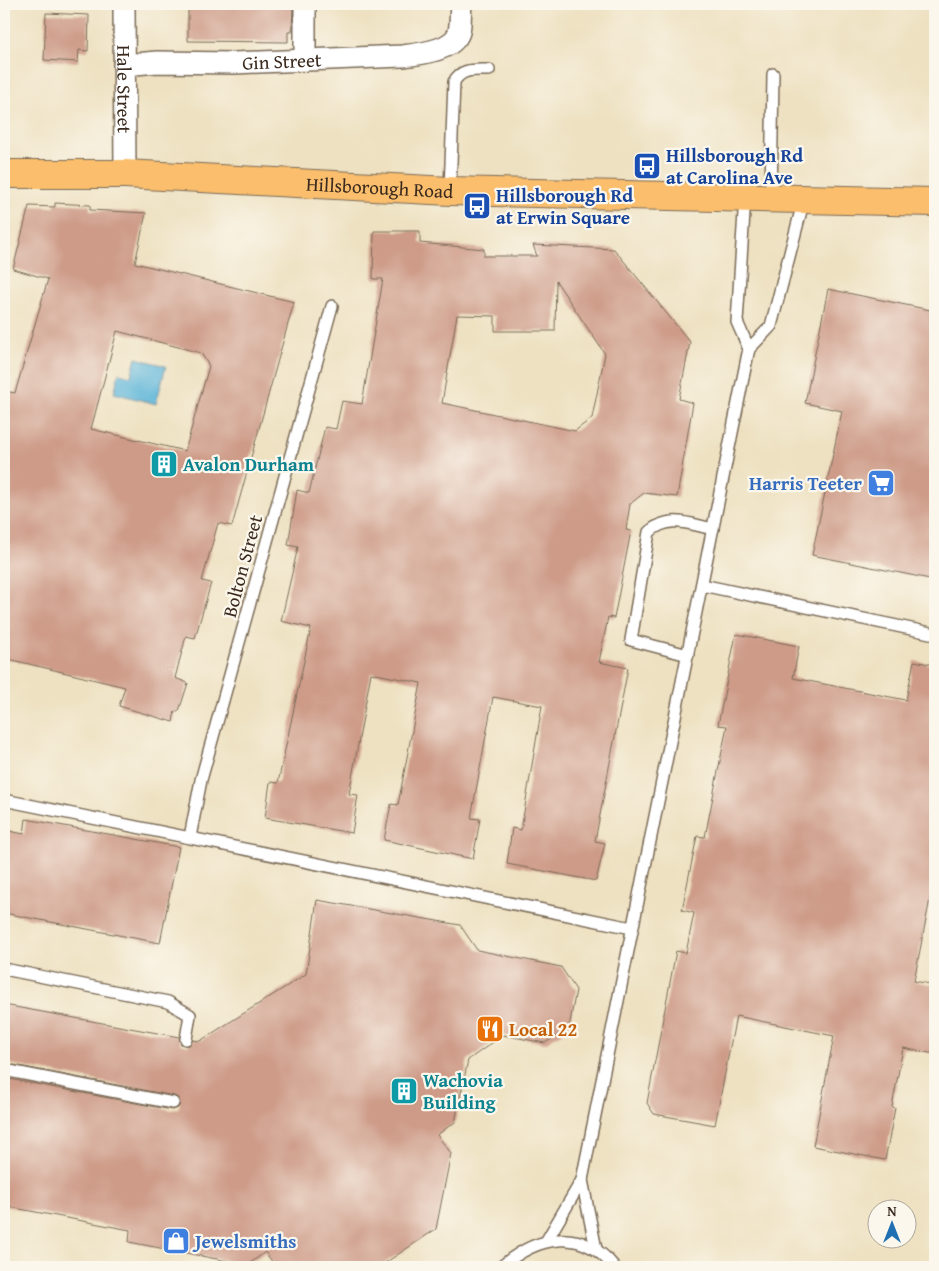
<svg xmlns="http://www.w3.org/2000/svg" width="939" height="1271" font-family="'Gentium Book Plus',serif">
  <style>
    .water { fill: #5ab4d8; stroke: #4a6f7b }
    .building { fill: #ce9b88; fill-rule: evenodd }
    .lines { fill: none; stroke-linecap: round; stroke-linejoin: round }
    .service-casing { stroke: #7a6a57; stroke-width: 14 }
    .minor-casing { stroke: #7a6a57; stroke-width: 24 }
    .primary-casing { stroke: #7a6a57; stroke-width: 30 }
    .service { stroke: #fff; stroke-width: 11 }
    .minor { stroke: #fff; stroke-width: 21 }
    .primary { stroke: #fabe6d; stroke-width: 28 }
    .labels { text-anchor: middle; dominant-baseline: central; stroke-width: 4.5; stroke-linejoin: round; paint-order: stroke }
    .street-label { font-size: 19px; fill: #3b2a1e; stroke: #fbf7ec }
    .transit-label { font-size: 19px; font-weight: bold; fill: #164399; stroke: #fbf7ec; text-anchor: start }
    .culture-label { font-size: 19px; font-weight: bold; fill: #0d838f; stroke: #fbf7ec; text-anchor: start }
    .shop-label { font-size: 19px; font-weight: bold; fill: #366cbe; stroke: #fbf7ec; text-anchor: end }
    .food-label { font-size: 19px; font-weight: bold; fill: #c56008; stroke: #fbf7ec; text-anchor: start }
  </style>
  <rect width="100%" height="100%" fill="#fbf7ec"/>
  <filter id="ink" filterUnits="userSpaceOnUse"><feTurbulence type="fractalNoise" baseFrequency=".02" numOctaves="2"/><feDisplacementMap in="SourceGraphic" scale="10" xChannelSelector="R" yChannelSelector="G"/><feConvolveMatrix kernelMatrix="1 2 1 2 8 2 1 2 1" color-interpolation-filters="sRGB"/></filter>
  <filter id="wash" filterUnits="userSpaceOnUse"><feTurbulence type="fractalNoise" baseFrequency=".0096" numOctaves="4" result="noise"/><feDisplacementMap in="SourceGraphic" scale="20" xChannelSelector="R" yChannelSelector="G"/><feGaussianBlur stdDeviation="1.12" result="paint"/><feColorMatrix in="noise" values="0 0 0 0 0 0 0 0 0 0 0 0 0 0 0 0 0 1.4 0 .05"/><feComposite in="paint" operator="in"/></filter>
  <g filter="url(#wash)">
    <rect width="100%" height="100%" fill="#eee1c1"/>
    <!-- water -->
    <path class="water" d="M136 358 166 366 156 404 114 393 119 373 131 376Z"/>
    <g id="blocks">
      <!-- building -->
      <g class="building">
        <path d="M188 4H293L292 32H288V42L188 41Z"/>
        <path d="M46 13 89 15 88 51 79 50 78 62 44 60Z"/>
        <path d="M55 203 90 205V210L146 213 135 263 294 302 232 526 218 523 202 581 211 583 195 638 186 636 175 678 188 683 179 711H175L173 722 119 706 125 687 4 658V391L15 393 48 279 13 269 29 206 55 207ZM117 331 201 353 209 366 185 451 91 429Z"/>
        <path d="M374 231H420V243L484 249V256H537L533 245 614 249 690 342 679 399 693 403 677 497 644 493 630 504 626 530 631 531 614 618 608 617 599 662 628 668 595 841 605 843 596 881 507 864 512 828 521 830 542 706 493 697 471 818 480 819 473 859 384 840 391 804 398 805 421 683 371 673 349 794 358 795 352 833 265 818 270 782 278 783 311 628 281 621 298 547 288 545 297 490 309 493 325 427 336 429 342 401 362 404 383 279H373ZM556 281 605 354 592 418 575 431 442 403 457 315 495 316V331H555Z"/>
        <path d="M828 289 935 311V580L812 555 842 411 805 403Z"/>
        <path d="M736 634 799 646 793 678 906 700 914 661 935 665V873L914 981 935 985V1054L903 1048 892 1107 895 1108 885 1160 813 1146 834 1036 736 1016 715 1125 654 1114 647 1103 676 951 686 953 694 913 682 910 697 836 705 837 727 726 718 725Z"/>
        <path d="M26 819 179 847 160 943 4 913V830L24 834Z"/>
        <path d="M317 900 460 925 477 950 561 967 576 990 569 1028 545 1043 503 1035 468 1060 455 1122 437 1135 451 1153 436 1229 379 1267H276L265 1252 248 1265 129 1242 130 1230 4 1206V1078L172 1110 178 1108 180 1104 178 1098 174 1096 4 1063V1005L179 1037 181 1044 188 1046 193 1040 200 1041 306 974Z"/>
      </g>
    </g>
  </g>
  <g filter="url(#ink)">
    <use href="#blocks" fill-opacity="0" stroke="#7a6a57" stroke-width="1"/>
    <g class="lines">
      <!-- service casing -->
      <g class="service-casing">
        <g id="service">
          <path d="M450 191 454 82C461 68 475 70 489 70"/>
          <path d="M745 197 737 322 749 349"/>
          <path d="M771 198 773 74"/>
          <path d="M702 585 935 634"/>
          <path d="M688 655 631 640 649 532C670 514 689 524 713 529"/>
          <path d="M4 800 632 928"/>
          <path d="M190 837 201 780 332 306"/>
          <path d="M4 969 168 1002 190 1015 186 1039"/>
          <path d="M4 1070 173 1103"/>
          <path d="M582 1180 596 1249"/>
          <path d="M547 1240 582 1180 747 358 749 349 771 326 804 199"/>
          <path d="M501 1267C537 1236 581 1226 614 1267"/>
        </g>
      </g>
      <!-- minor casing -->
      <g class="minor-casing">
        <g id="minor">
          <path id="s1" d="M124 4 125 174"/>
          <path d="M305 60V4"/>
          <path id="s2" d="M124 65 157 62 234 63 402 56C419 54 453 51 459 32 461 23 460 12 461 4"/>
        </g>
      </g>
      <!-- primary casing -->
      <g class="primary-casing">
        <g id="primary">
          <path id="s3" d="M4 174H125L450 191 935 202"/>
        </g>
      </g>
      <!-- service -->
      <use href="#service" class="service"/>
      <!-- minor -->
      <use href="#minor" class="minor"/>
      <!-- primary -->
      <use href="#primary" class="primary"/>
    </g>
  </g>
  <!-- icons -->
  <defs>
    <g id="bus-square" transform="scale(1.4375)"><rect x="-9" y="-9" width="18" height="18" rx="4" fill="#1a4fb4" stroke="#fbf7ec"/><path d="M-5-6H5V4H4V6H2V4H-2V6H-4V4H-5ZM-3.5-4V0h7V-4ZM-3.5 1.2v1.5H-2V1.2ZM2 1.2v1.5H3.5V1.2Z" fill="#fff"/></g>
    <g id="building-square" transform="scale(1.4375)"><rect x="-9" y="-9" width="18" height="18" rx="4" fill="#0f9aa8" stroke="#fbf7ec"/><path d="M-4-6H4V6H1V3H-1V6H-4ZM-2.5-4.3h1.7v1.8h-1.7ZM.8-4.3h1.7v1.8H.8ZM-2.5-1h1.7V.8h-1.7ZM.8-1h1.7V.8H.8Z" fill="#fff"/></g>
    <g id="supermarket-square" transform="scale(1.4375)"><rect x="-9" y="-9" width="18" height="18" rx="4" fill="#3f7fe0" stroke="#fbf7ec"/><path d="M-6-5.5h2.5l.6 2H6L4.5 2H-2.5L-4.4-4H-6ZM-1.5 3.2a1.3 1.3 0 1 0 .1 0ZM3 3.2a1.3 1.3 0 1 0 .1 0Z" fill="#fff"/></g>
    <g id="restaurant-square" transform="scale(1.4375)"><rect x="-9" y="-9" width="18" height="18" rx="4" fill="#e8710a" stroke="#fbf7ec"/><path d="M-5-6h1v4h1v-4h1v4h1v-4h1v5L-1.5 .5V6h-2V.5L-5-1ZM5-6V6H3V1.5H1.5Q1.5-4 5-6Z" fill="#fff"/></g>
    <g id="shop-square" transform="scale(1.4375)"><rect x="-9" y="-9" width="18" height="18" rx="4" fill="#3f7fe0" stroke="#fbf7ec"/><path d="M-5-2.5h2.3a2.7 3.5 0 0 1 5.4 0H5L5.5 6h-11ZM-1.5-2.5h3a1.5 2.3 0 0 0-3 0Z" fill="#fff"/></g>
  </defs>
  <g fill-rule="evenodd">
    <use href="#bus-square" x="647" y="166"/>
    <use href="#bus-square" x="477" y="206"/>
    <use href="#building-square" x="164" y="464"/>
    <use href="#supermarket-square" x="881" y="483"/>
    <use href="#restaurant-square" x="490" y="1029"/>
    <use href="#building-square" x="404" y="1091"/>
    <use href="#shop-square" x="176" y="1241"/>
  </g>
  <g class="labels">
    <!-- street labels -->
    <g class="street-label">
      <text stroke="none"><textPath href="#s2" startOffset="158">Gin Street</textPath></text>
      <text stroke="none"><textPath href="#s1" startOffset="85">Hale Street</textPath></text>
      <text stroke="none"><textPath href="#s3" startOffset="376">Hillsborough Road</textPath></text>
      <text transform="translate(242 566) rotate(-75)">Bolton Street</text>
    </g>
    <!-- transit labels -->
    <g class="transit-label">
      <text x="666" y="155">Hillsborough Rd<tspan x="666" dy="22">at Carolina Ave</tspan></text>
      <text x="496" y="195">Hillsborough Rd<tspan x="496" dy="22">at Erwin Square</tspan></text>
    </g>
    <!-- culture labels -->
    <g class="culture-label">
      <text x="183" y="464">Avalon Durham</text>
      <text x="423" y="1080">Wachovia<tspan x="423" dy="22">Building</tspan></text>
    </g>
    <!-- shop labels -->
    <g class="shop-label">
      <text x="862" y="483">Harris Teeter</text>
      <text x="195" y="1241" text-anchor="start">Jewelsmiths</text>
    </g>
    <!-- food labels -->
    <g class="food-label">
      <text x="509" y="1029">Local 22</text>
    </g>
  </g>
  <!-- margin -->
  <rect width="939" height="1271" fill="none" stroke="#fbf7ec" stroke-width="20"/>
  <!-- north arrow -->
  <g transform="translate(892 1224)"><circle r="24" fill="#fbf7ec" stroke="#aea59a"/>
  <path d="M0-4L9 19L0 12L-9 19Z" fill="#1f6fb2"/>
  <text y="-8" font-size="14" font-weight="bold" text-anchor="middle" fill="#3b2a1e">N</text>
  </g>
</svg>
